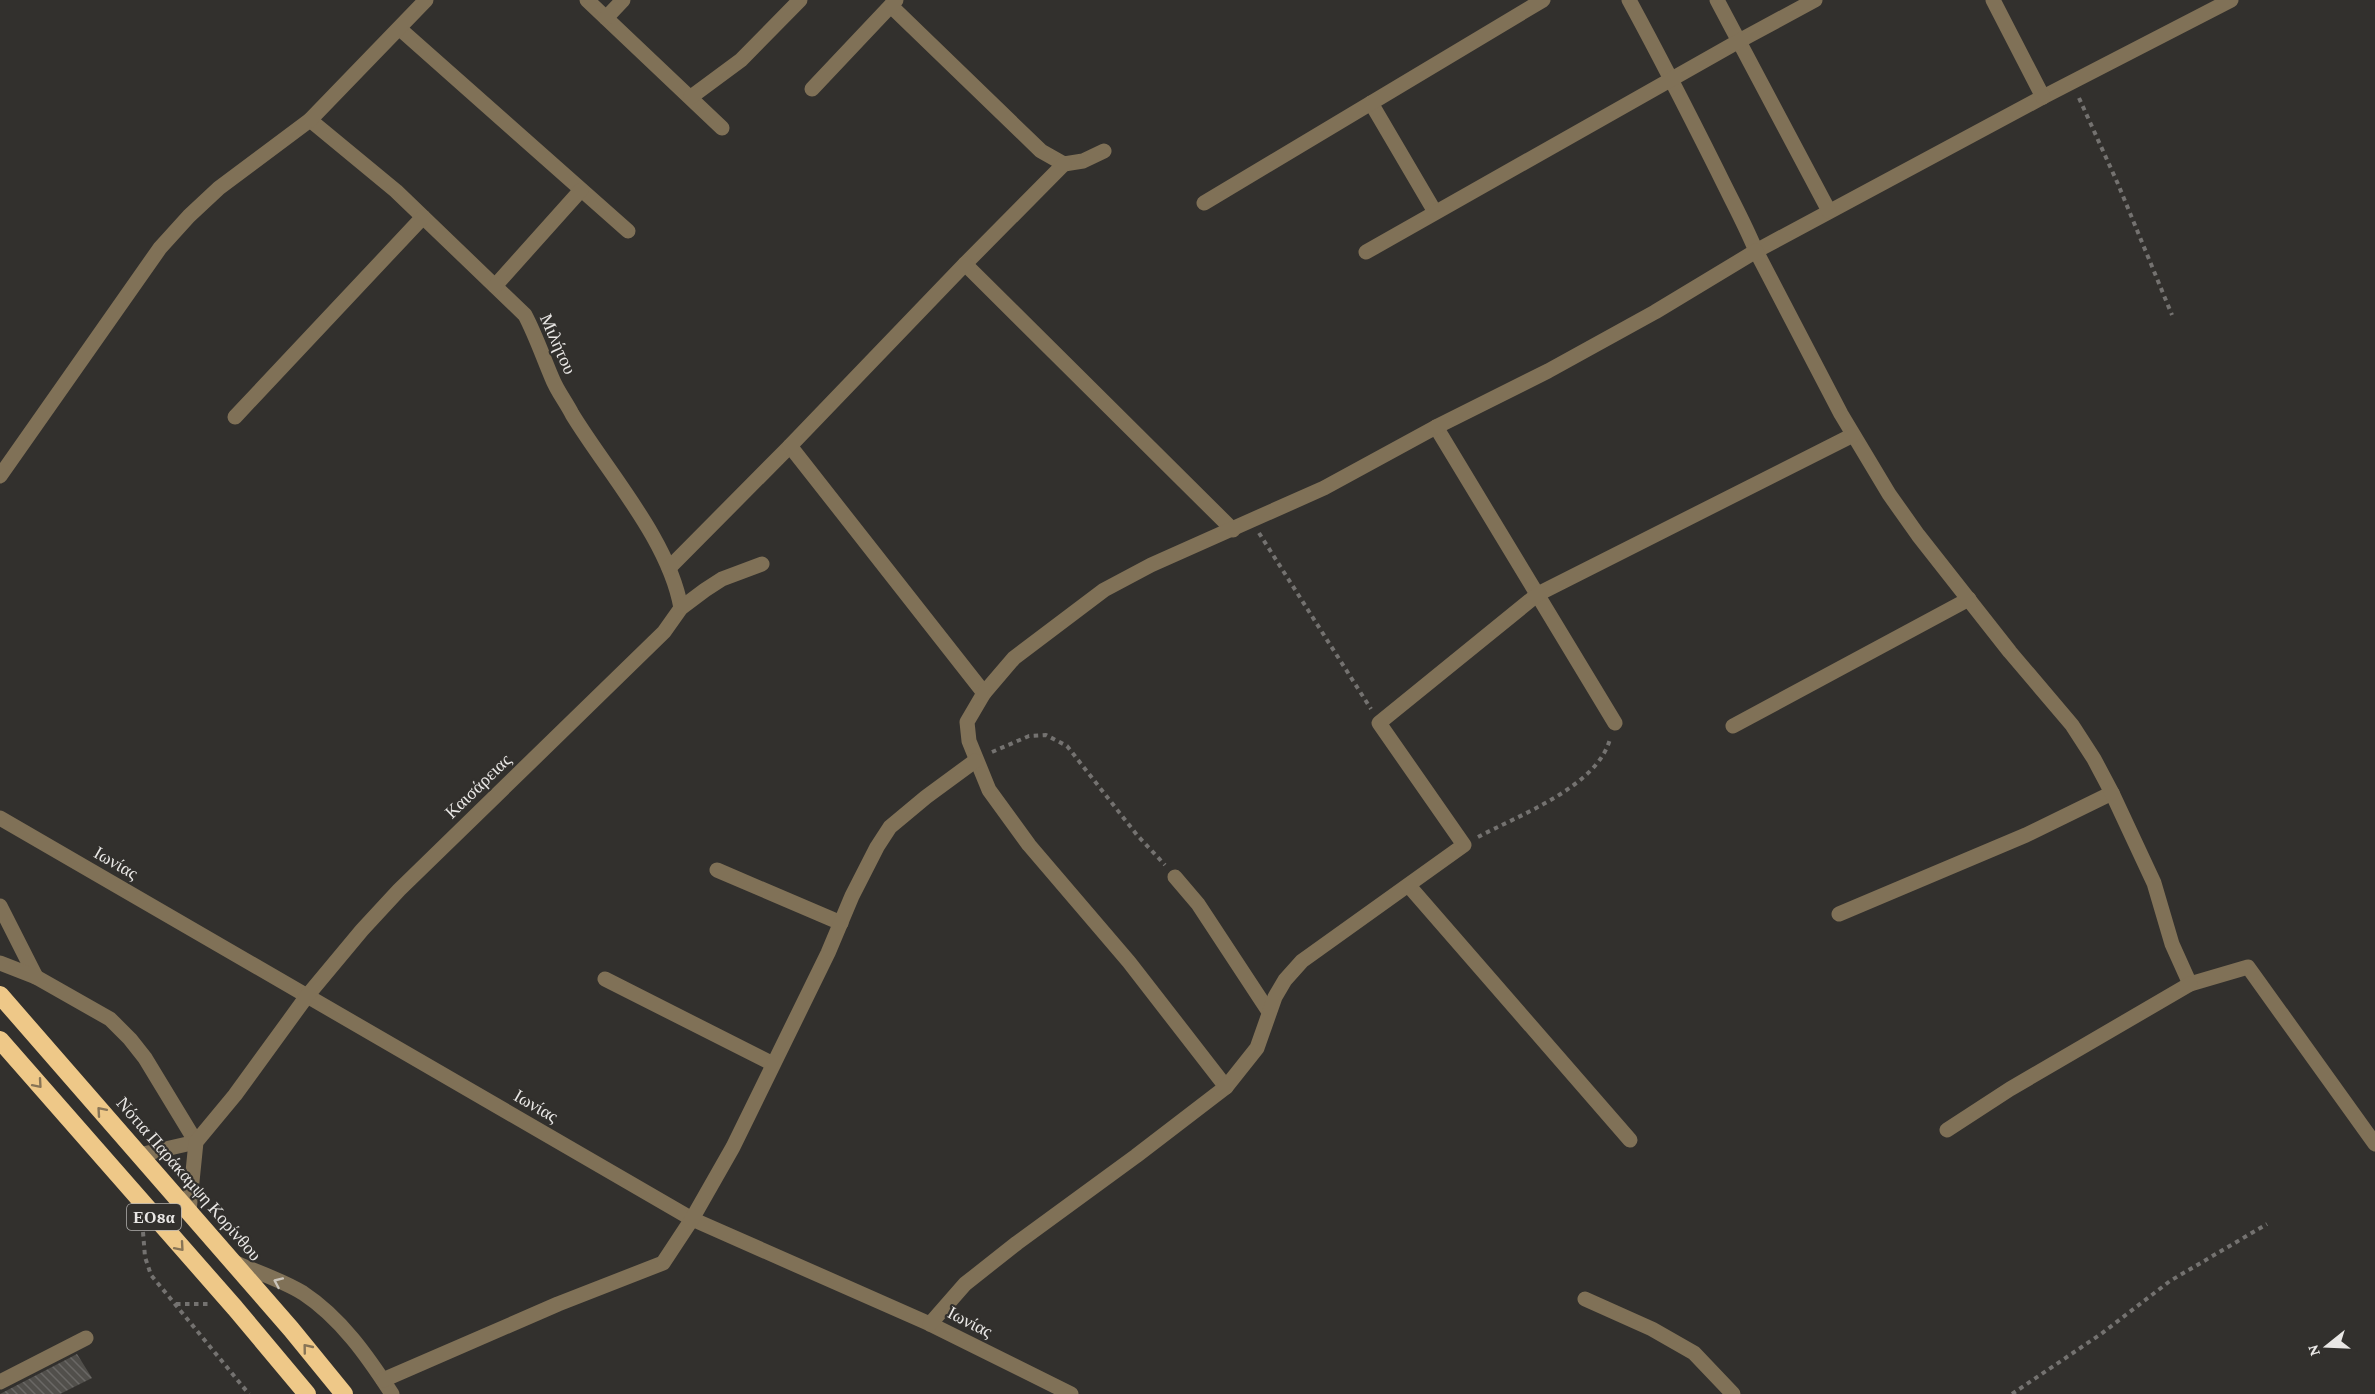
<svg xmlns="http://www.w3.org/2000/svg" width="2375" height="1394" font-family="'Crimson Pro',serif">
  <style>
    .building { fill: url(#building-back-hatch) }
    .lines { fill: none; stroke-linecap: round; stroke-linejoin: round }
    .path { stroke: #747270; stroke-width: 4; stroke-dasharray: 4.5 4.5; stroke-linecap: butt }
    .minor { stroke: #807157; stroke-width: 15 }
    .highway { stroke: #eec888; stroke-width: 18 }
    .oneway { stroke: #877456 }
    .oneway2 { stroke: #cac4ba }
    .labels { text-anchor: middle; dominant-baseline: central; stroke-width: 4.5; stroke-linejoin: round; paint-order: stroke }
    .shield { fill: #32302d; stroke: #b2b0ae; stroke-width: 1.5 }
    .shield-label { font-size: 16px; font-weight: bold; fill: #e9e7e5 }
    .street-label { font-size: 18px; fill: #e9e7e5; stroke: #32302d }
  </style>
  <defs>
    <pattern id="building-back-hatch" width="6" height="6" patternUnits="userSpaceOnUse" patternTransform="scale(1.5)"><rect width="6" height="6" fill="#514f4b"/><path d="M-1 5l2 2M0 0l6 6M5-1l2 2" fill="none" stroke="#6a6865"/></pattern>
  </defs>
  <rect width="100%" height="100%" fill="#32302d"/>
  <!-- building -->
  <path class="building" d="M77 1354 92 1378 60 1394H0Z"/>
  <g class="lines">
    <!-- path -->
    <g class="path">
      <path d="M2079 98 2118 184 2172 315"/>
      <path d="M1259 533 1371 709"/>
      <path d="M992 752 1029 736 1046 735 1067 746 1137 835 1165 865"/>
      <path d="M1478 837C1519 815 1597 787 1610 739"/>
      <path d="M143 1232 145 1257 151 1275 249 1394"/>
      <path d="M176 1304H208"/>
      <path d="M2012 1394 2101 1334 2170 1281 2267 1224"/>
    </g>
    <!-- minor -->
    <g class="minor">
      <path d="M587 0 722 128"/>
      <path d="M1629 0C1660 57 1689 114 1718 172 1731 199 1745 224 1756 251L2043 97 2231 0"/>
      <path d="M1717 0 1829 211"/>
      <path d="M1993 0 2043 97"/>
      <path d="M891 6 1041 151 1064 164 1083 161 1104 151"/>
      <path d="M606 18 623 0"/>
      <path d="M400 29 628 231"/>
      <path d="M812 89 896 0"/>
      <path d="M691 97 741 60 800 0"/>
      <path d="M1371 103 1435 212"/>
      <path d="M310 120 396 191 525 315C536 336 543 357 552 378 557 391 566 402 572 414 608 473 669 540 681 608"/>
      <path d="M1204 203 1543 0"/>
      <path d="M1366 252 1739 41 1815 0"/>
      <path d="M965 264 1064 164"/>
      <path d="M495 286 581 190"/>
      <path d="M235 417 423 217"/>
      <path d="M1436 427 1615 723"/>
      <path d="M0 476 160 248 189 216 219 188 310 120 426 0"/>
      <path d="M669 568 790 446"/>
      <path d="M984 693 790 446 965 264 1233 530"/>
      <path d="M1733 726 1969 599"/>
      <path d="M0 818 692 1219 930 1324 1071 1394"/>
      <path d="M717 870 841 923"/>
      <path d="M1175 877 1198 904 1269 1012"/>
      <path d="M1409 886 1630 1140"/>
      <path d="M0 906 36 977"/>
      <path d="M1839 914 2026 835 2112 793"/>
      <path d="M0 963 36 977 110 1019 130 1039 145 1058 196 1142"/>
      <path d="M605 979 773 1064"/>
      <path d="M1226 1087 1129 962 1029 845 989 790 969 741 967 722 984 693 1014 658 1104 590 1151 565 1324 488 1436 427 1548 371 1655 312 1756 251 1841 414 1889 494 1918 535 2010 652 2072 725 2094 759 2112 793 2154 883 2172 944 2190 984 2248 967 2375 1144"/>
      <path d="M1947 1130 2010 1089 2190 984"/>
      <path d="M139 1155 196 1142"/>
      <path d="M189 1211 196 1142 235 1095 307 996 362 930 399 890 664 632 681 608 705 590 722 579 762 564"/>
      <path d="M234 1262C256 1272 282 1280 303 1293 341 1318 368 1357 392 1394"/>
      <path d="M1585 1299 1652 1329 1694 1353 1733 1394"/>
      <path d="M930 1324 965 1284 1017 1243 1136 1156 1226 1087 1257 1048 1275 997 1285 980 1302 961 1464 845 1379 723 1538 594 1853 435"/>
      <path d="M383 1380 558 1304 663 1263 692 1219 733 1147 828 953 852 896 877 847 890 827 926 797 975 761"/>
      <path d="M0 1382 86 1338"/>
    </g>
    <!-- highway -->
    <g class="highway">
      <path d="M0 995 291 1329 344 1394"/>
      <path d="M0 1040 235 1308 307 1394"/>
    </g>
  </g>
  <!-- one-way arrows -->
  <defs><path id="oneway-chevron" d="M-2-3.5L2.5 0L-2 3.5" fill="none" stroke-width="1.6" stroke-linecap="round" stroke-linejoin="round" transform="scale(1.5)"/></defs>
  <g class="oneway">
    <use href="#oneway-chevron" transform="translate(38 1084) rotate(49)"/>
    <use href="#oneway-chevron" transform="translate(101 1111) rotate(-131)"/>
    <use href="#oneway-chevron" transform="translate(180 1247) rotate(49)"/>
    <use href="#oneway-chevron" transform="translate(307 1348) rotate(-129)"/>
  </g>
  <use class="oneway2" href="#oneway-chevron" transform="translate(278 1282) rotate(-156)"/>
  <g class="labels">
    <!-- shield labels -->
    <rect class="shield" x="127" y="1204" width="54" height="26" rx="4.5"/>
    <g class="shield-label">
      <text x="154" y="1217">ΕΟ8α</text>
    </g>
    <!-- street labels -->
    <g class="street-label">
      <text transform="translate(558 344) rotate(66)">Μιλήτου</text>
      <text transform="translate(478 786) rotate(-44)">Καισάρειας</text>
      <text transform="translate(116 863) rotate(30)">Ιωνίας</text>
      <text transform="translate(536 1106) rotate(30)">Ιωνίας</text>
      <text transform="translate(189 1179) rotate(49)">Νότια Παράκαμψη Κορίνθου</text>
      <text transform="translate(970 1322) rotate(27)">Ιωνίας</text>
    </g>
  </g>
  <!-- north arrow -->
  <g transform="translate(2327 1346) rotate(252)" stroke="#32302d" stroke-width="4.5" paint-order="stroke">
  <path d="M0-4.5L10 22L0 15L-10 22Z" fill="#e9e7e5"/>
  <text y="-9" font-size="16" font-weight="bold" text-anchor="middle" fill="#e9e7e5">N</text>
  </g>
</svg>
